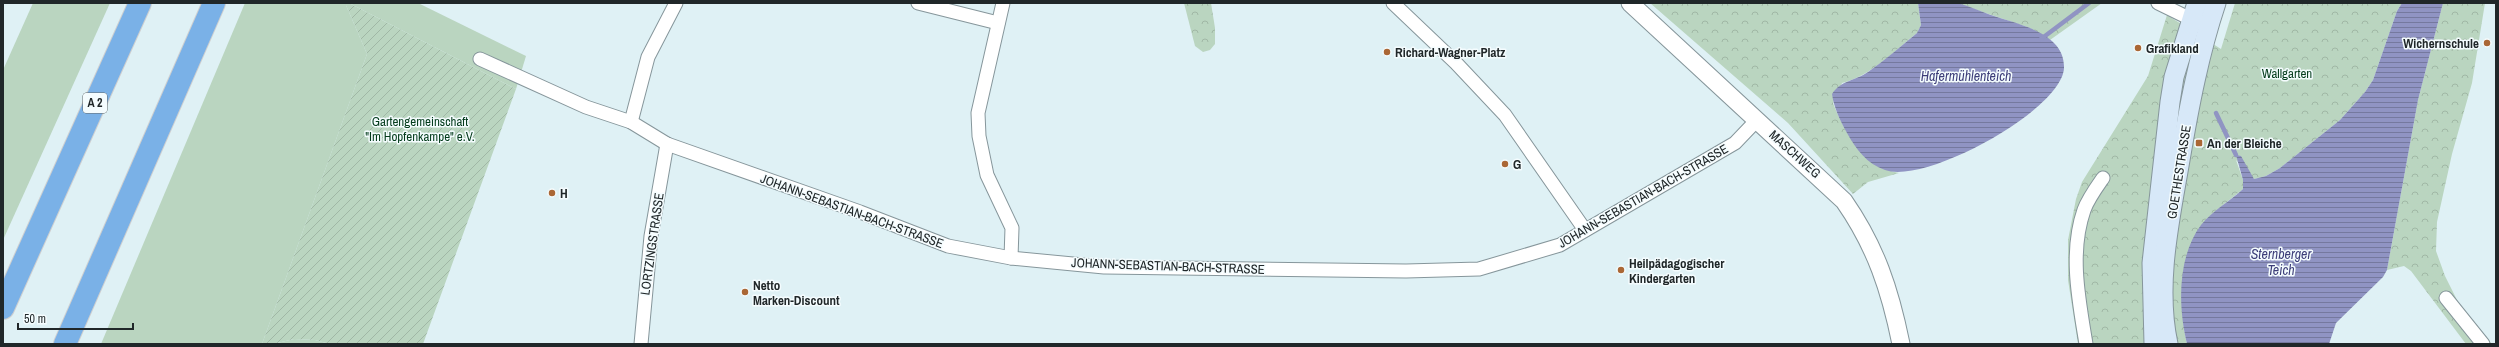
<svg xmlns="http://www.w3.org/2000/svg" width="2499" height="347" font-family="'Archivo Narrow',sans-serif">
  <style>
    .grass { fill: #bad5c0 }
    .park { fill: url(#park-crowns) }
    .garden { fill: url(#garden-furrows) }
    .water { fill: url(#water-rules) }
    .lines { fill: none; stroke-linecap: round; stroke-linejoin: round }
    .stream { stroke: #9094c3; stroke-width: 4.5 }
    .minor-casing { stroke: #86969b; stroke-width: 15 }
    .tertiary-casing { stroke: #86969b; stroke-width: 19 }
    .secondary-casing { stroke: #86969b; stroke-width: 21 }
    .motorway-casing { stroke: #cecfd0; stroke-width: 24 }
    .minor { stroke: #fff; stroke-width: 13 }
    .tertiary { stroke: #fff; stroke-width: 17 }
    .secondary { stroke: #d7e8f8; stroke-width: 19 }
    .motorway { stroke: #7ab1e7; stroke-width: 22 }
    .poi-dot { fill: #aa6735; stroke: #f4fcfe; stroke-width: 1.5 }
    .labels { text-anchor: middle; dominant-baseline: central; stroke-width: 3; stroke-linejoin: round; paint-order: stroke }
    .shield { fill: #f4fcfe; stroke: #606769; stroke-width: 1 }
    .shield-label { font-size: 12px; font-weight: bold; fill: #202729 }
    .poi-label { font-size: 13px; font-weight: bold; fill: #202729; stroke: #f4fcfe; text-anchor: start }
    .park-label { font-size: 13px; fill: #033b1b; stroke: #f4fcfe }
    .street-label { font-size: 13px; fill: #202729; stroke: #f4fcfe }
    .water-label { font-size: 14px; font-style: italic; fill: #3d3e79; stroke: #f4fcfe }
  </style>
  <defs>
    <pattern id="park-crowns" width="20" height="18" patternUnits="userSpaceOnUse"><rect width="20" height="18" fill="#bad5c0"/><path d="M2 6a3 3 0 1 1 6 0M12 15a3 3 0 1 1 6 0" fill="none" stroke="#a0b7a5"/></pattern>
    <pattern id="garden-furrows" width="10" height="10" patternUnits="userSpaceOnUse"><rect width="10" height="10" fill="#bad5c0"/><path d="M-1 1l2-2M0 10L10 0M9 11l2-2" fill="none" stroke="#a0b7a5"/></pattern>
    <pattern id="water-rules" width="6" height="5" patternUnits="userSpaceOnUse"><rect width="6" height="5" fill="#9094c3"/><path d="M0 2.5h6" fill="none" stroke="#75799e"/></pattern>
  </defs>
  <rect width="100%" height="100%" fill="#dff1f5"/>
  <!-- grass -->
  <g class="grass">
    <path d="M33 3H110L3 240V70Z"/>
    <path d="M245 3H345L367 54 262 344H101Z"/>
    <path d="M349 3H418L526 56 516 89Z"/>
    <path d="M294 339 315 340 330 344H273Z"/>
  </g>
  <!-- park -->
  <g class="park">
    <path d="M1184 3H1211L1215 28V44L1210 50 1203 52 1195 46Z"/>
    <path d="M1650 3H1918L1921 25 1917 33C1894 51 1871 76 1842 83L1833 103C1845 133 1864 167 1899 173L1868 182 1853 194 1788 123Z"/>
    <path d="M1956 3H2102L2050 40 2030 28Z"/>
    <path d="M2235 3H2402L2397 11 2373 80 2365 92 2340 120 2280 168 2266 176 2254 179 2236 160 2243 180V189C2227 203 2210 212 2198 231 2181 257 2179 313 2187 344H2078L2068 280V240L2076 199 2082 182 2148 76 2167 15 2221 49Z"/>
    <path d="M2443 3H2485L2472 83 2452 154 2437 222 2436 251 2445 276 2458 302 2492 344H2466L2411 271 2404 266 2387 270 2418 100Z"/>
  </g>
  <!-- garden -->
  <path class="garden" d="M345 3H349L516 89 423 344H330L315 340 294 339 273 344H262L367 54Z"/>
  <!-- water -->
  <g class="water">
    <path d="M1918 3C1930 3 1945 1 1957 3 1970 6 1982 12 1994 16 2020 25 2065 33 2064 68 2062 110 1925 185 1885 170 1867 164 1856 149 1847 133 1840 120 1834 108 1832 94 1841 80 1855 81 1868 72 1885 60 1901 46 1917 33L1921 25Z"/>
    <path d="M2402 3H2443L2418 100 2387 270 2383 277 2336 323 2329 344H2187C2178 307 2177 257 2201 225 2213 210 2229 202 2243 189V180L2236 155 2241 156 2254 179 2266 176 2280 168 2340 120 2365 92 2373 80 2397 11Z"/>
  </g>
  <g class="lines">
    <!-- stream -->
    <g class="stream">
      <path d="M2041 39 2089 3"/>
      <path d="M2216 113 2236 155"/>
    </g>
    <!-- minor casing -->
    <g class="minor-casing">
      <g id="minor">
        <path d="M918 3 998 23"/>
        <path d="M1003 3 978 113 979 136 987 175 1012 228 1011 258"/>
        <path d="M1393 3 1456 63 1505 115 1585 230"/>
        <path d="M2158 3 2199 23"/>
        <path d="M480 59 586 107 631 122 667 144 860 212 948 246 1011 258 1104 267 1406 271 1479 269 1560 245 1735 143 1757 120"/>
        <path d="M631 122 648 57 676 3"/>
        <path d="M2446 298 2483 344"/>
        <path d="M641 344 651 236 667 144"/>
        <path d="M2086 344C2079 301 2069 253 2084 210 2088 199 2096 188 2103 178"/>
      </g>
    </g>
    <!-- tertiary casing -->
    <g class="tertiary-casing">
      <path id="tertiary" d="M1630 3 1844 201C1876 247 1890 290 1901 344"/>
    </g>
    <!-- secondary casing -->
    <g class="secondary-casing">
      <g id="secondary">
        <path d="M2154 344 2152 263 2170 102 2174 77 2197 3"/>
        <path d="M2168 344C2155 284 2170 219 2180 160 2189 107 2199 54 2216 3"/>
      </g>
    </g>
    <!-- motorway casing -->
    <g class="motorway-casing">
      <g id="motorway">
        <path d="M3 308 140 3"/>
        <path d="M65 344 214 3"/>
      </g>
    </g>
    <!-- minor -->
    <use href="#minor" class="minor"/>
    <!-- tertiary -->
    <use href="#tertiary" class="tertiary"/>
    <!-- secondary -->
    <use href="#secondary" class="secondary"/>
    <!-- motorway -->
    <use href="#motorway" class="motorway"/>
  </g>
  <!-- markers -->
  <g class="poi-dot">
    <circle cx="2487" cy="43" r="4"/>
    <circle cx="2138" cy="48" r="4"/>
    <circle cx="1387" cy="52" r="4"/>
    <rect x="2195" y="139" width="8" height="8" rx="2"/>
    <circle cx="1505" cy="164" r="4"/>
    <circle cx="552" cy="193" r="4"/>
    <circle cx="1621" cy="270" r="4"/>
    <circle cx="745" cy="292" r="4"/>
  </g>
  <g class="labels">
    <!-- shield labels -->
    <rect class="shield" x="83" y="93" width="24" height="20" rx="3"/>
    <g class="shield-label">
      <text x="95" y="103">A 2</text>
    </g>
    <!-- poi labels -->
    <g class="poi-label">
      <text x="2479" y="43" text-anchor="end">Wichernschule</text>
      <text x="2146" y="48">Grafikland</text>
      <text x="1395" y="52">Richard-Wagner-Platz</text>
      <text x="2207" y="143">An der Bleiche</text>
      <text x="1513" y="164">G</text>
      <text x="560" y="193">H</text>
      <text x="1629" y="263">Heilpädagogischer<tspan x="1629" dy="15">Kindergarten</tspan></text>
      <text x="753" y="285">Netto<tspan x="753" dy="15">Marken-Discount</tspan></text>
    </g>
    <!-- park labels -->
    <g class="park-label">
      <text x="2287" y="73">Wallgarten</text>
      <text x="420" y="121">Gartengemeinschaft<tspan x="420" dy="15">"Im Hopfenkampe" e.V.</tspan></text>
    </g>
    <!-- street labels -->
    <g class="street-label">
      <text transform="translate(1795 154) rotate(42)">MASCHWEG</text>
      <text transform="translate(2179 172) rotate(-81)">GOETHESTRASSE</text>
      <text transform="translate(1643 196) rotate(-30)">JOHANN-SEBASTIAN-BACH-STRASSE</text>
      <text transform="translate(852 211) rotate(20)">JOHANN-SEBASTIAN-BACH-STRASSE</text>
      <text transform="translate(652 244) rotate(-82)">LORTZINGSTRASSE</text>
      <text transform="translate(1168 266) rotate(2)">JOHANN-SEBASTIAN-BACH-STRASSE</text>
    </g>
    <!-- water labels -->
    <g class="water-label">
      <text x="1966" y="76">Hafermühlenteich</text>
      <text x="2281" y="254">Sternberger<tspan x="2281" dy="16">Teich</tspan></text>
    </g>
  </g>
  <!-- border -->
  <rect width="2499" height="347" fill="none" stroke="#202729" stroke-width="8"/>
  <!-- scale -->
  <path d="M18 323v6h115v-6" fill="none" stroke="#202729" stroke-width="2"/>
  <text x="24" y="323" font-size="12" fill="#202729" stroke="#f4fcfe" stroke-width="3" paint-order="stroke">50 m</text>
</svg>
